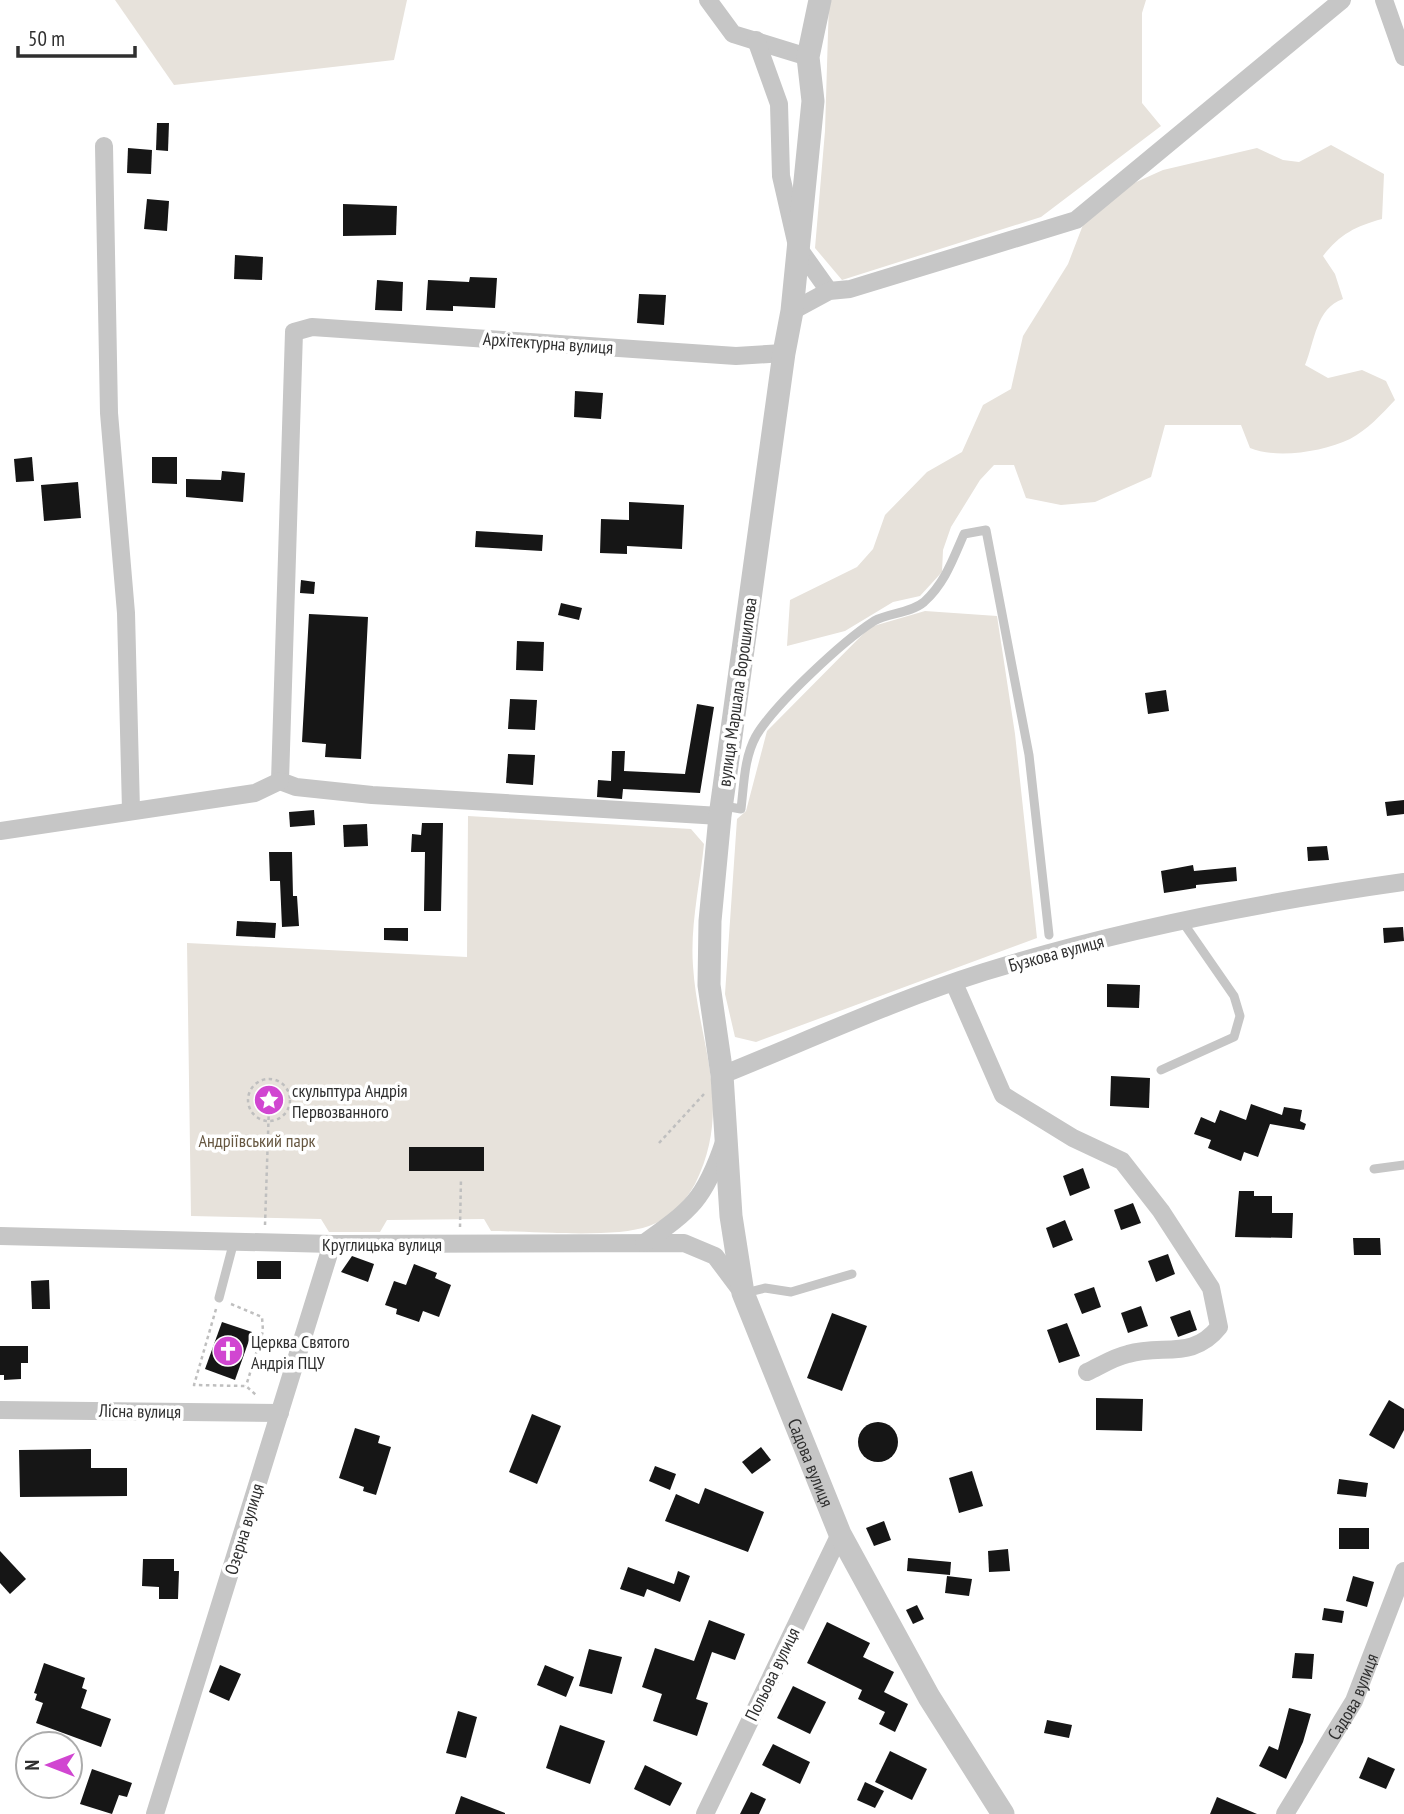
<svg xmlns="http://www.w3.org/2000/svg" width="1404" height="1814" font-family="'PT Sans Narrow',sans-serif">
  <style>
    .green { fill: #e7e2db }
    .building { fill: #161616 }
    .lines { fill: none; stroke-linecap: round; stroke-linejoin: round }
    .path { stroke: #bfbfbf; stroke-width: 2.5; stroke-dasharray: 3.5 3.5; stroke-linecap: butt }
    .service { stroke: #c6c6c6; stroke-width: 9 }
    .minor { stroke: #c6c6c6; stroke-width: 18 }
    .tertiary { stroke: #c6c6c6; stroke-width: 23 }
    .labels { text-anchor: middle; dominant-baseline: central; stroke-width: 7; stroke-linejoin: round; paint-order: stroke }
    .street-label { font-size: 18px; fill: #2f2f2f; stroke: #fff }
    .poi-label { font-size: 18px; fill: #2f2f2f; stroke: #fff; text-anchor: start }
    .park-label { font-size: 18px; fill: #665741; stroke: #fff }
  </style>
  <rect width="100%" height="100%" fill="#fff"/>
  <!-- green -->
  <g class="green">
    <path d="M115 0H407L394 60 174 85Z"/>
    <path d="M829 0H1146L1142 13V103L1161 126 1041 217 842 280 815 248 825 131Z"/>
    <path d="M1331 145 1384 174 1382 219C1356 226 1340 234 1323 256L1335 274 1343 299C1316 308 1315 341 1305 365L1328 378 1362 370 1386 381 1395 400C1382 414 1367 430 1350 439 1323 452 1276 459 1250 448L1241 425H1165L1151 477 1095 502 1061 505 1026 498 1014 465H994L980 480 951 527 943 550 942 572 920 596 893 602 845 631 787 646 790 600 857 567 873 549 885 515 927 472 962 452 983 405 1011 389 1023 336 1068 264 1086 217 1134 183 1163 170 1257 148 1283 160 1299 162Z"/>
    <path d="M925 611 997 616 1015 734 1037 938 756 1042 735 1037 725 994 737 819 746 811 767 731 870 627Z"/>
    <path d="M468 816 691 829 704 844C700 884 690 925 693 966 698 1044 734 1106 695 1184 685 1202 669 1219 649 1226 614 1239 531 1231 491 1231L484 1219 387 1220 380 1232H329L321 1219 191 1216 187 943 467 957Z"/>
  </g>
  <!-- building -->
  <g class="building">
    <path d="M157 123H169L168 151 156 150Z"/>
    <path d="M128 148 152 150 151 174 127 173Z"/>
    <path d="M147 199 169 201 167 231 144 229Z"/>
    <path d="M343 204 397 206 396 235 343 236Z"/>
    <path d="M235 255 263 257 262 280 234 279Z"/>
    <path d="M470 277 497 278 495 308 453 306V311L426 310 428 280 469 282Z"/>
    <path d="M377 280 403 282 402 311 375 310Z"/>
    <path d="M639 294 666 295 664 325 637 323Z"/>
    <path d="M575 391 603 393 601 419 574 417Z"/>
    <path d="M32 457 34 481 16 482 14 459Z"/>
    <path d="M152 457H177V484L152 483Z"/>
    <path d="M222 471 245 473 243 502 186 497V479L221 480Z"/>
    <path d="M78 482 81 518 44 521 41 485Z"/>
    <path d="M629 502 684 505 682 549 627 546V554L600 553 601 519 629 520Z"/>
    <path d="M476 531 543 535 542 551 475 547Z"/>
    <path d="M301 580 315 582 314 594 300 593Z"/>
    <path d="M561 603 582 608 579 620 558 615Z"/>
    <path d="M309 614 368 617 361 759 325 757 326 744 302 742Z"/>
    <path d="M517 641 544 642 543 671 516 670Z"/>
    <path d="M1166 690 1169 711 1148 714 1145 693Z"/>
    <path d="M510 699 537 700 535 730 508 729Z"/>
    <path d="M697 704 714 707 700 793 623 789 622 799 597 797 598 780 611 781 612 751H625L624 771 685 774Z"/>
    <path d="M508 754 535 755 533 785 506 783Z"/>
    <path d="M1404 800V814L1387 816 1385 802Z"/>
    <path d="M314 810 315 825 290 827 289 812Z"/>
    <path d="M422 823H443L441 911H424L425 852H411L412 834 421 835Z"/>
    <path d="M367 824 368 846 344 847 343 825Z"/>
    <path d="M1327 846 1329 860 1308 861 1307 847Z"/>
    <path d="M269 852H292L293 896H297L299 926 282 927 280 881H270Z"/>
    <path d="M1193 865 1194 871 1236 867 1237 881 1196 885V888L1164 893 1161 871Z"/>
    <path d="M237 921 276 923 275 938 236 936Z"/>
    <path d="M1403 927 1404 941 1384 943 1383 928Z"/>
    <path d="M384 928H408V941L384 940Z"/>
    <path d="M1107 984 1140 985 1139 1008 1107 1007Z"/>
    <path d="M1111 1076 1150 1078 1149 1108 1110 1106Z"/>
    <path d="M1251 1104 1282 1115 1284 1107 1302 1110 1300 1121 1306 1124 1304 1130 1270 1124 1258 1157 1244 1152 1241 1161 1208 1148 1211 1140 1194 1134 1201 1117 1215 1123 1220 1110 1246 1120Z"/>
    <rect x="409" y="1147" width="75" height="24"/>
    <path d="M1083 1168 1090 1188 1070 1196 1063 1176Z"/>
    <path d="M1239 1191H1254V1196H1272V1213H1293L1292 1238 1235 1237Z"/>
    <path d="M1133 1203 1141 1223 1121 1230 1114 1210Z"/>
    <path d="M1065 1220 1073 1240 1053 1248 1046 1228Z"/>
    <path d="M1353 1238H1380L1381 1255H1354Z"/>
    <path d="M1168 1254 1175 1274 1156 1282 1148 1261Z"/>
    <path d="M352 1256 374 1264 368 1282 341 1272Z"/>
    <rect x="257" y="1261" width="24" height="18"/>
    <path d="M414 1264 437 1273 435 1278 451 1285 439 1317 423 1311 419 1322 396 1314 397 1309 385 1305 394 1281 406 1285Z"/>
    <path d="M49 1280 50 1309H32L31 1281Z"/>
    <path d="M1094 1287 1101 1307 1082 1314 1074 1294Z"/>
    <path d="M1141 1306 1148 1326 1128 1333 1121 1313Z"/>
    <path d="M1190 1310 1197 1330 1178 1337 1170 1317Z"/>
    <path d="M832 1313 867 1326 842 1391 807 1378Z"/>
    <path d="M222 1322 252 1332 235 1380 205 1369Z"/>
    <path d="M1067 1323 1080 1356 1059 1363 1047 1330Z"/>
    <path d="M0 1346H28V1363H21V1379L4 1380V1375H0Z"/>
    <path d="M1096 1398 1143 1399 1142 1431 1096 1430Z"/>
    <path d="M1389 1400 1404 1409V1430L1394 1449 1369 1435Z"/>
    <path d="M532 1414 561 1426 537 1484 509 1472Z"/>
    <circle cx="878" cy="1442" r="20"/>
    <path d="M355 1428 380 1436 378 1443 391 1447 376 1495 363 1491 364 1487 339 1478Z"/>
    <path d="M761 1447 771 1460 752 1474 742 1462Z"/>
    <path d="M91 1449V1468H127V1496L20 1497 19 1450Z"/>
    <path d="M655 1466 676 1474 670 1490 649 1481Z"/>
    <path d="M972 1471 983 1506 959 1513 949 1478Z"/>
    <path d="M1339 1479 1368 1483 1366 1497 1337 1494Z"/>
    <path d="M705 1488 764 1512 748 1552 665 1521 676 1494 699 1504Z"/>
    <path d="M884 1521 891 1540 874 1546 866 1528Z"/>
    <rect x="1339" y="1528" width="30" height="21"/>
    <path d="M1008 1549 1010 1571 989 1572 988 1551Z"/>
    <path d="M0 1551 26 1579 10 1594 0 1583Z"/>
    <path d="M908 1558 951 1562 950 1575 907 1571Z"/>
    <path d="M143 1559H174V1571H179L178 1599H159V1587L142 1586Z"/>
    <path d="M628 1567 674 1584 678 1571 690 1576 680 1602 647 1589 644 1597 620 1589Z"/>
    <path d="M947 1576 972 1579 969 1596 945 1593Z"/>
    <path d="M1353 1576 1374 1582 1367 1607 1346 1601Z"/>
    <path d="M917 1605 924 1619 913 1624 906 1610Z"/>
    <path d="M1324 1608 1344 1611 1342 1623 1322 1620Z"/>
    <path d="M709 1620 745 1634 735 1660 712 1652 696 1699 708 1703 697 1736 653 1721 662 1694 642 1687 655 1648 694 1661Z"/>
    <path d="M827 1622 870 1643 863 1657 894 1672 884 1692 908 1704 895 1732 879 1724 885 1712 858 1699 862 1690 807 1663Z"/>
    <path d="M589 1649 622 1657 612 1694 579 1686Z"/>
    <path d="M1295 1653 1314 1654 1312 1679 1292 1678Z"/>
    <path d="M44 1663 85 1678 82 1688 87 1690 81 1708 111 1719 101 1747 36 1723 43 1703 35 1700 37 1694 34 1693Z"/>
    <path d="M220 1665 241 1674 229 1701 209 1692Z"/>
    <path d="M545 1665 574 1677 566 1697 537 1685Z"/>
    <path d="M793 1686 826 1702 810 1734 777 1718Z"/>
    <path d="M1289 1708 1311 1714 1303 1742 1286 1779 1259 1766 1269 1746 1278 1750Z"/>
    <path d="M458 1711 477 1717 466 1758 446 1753Z"/>
    <path d="M1047 1720 1072 1725 1069 1738 1044 1733Z"/>
    <path d="M560 1725 605 1741 590 1784 546 1768Z"/>
    <path d="M773 1744 810 1762 800 1784 762 1765Z"/>
    <path d="M890 1751 927 1769 912 1800 875 1782Z"/>
    <path d="M1368 1757 1395 1769 1386 1789 1359 1778Z"/>
    <path d="M645 1765 682 1783 670 1806 634 1789Z"/>
    <path d="M92 1769 132 1783 127 1797 119 1795 112 1814 80 1804Z"/>
    <path d="M865 1782 884 1791 875 1808 857 1800Z"/>
    <path d="M751 1792 766 1799 759 1814H740Z"/>
    <path d="M461 1796 505 1813V1814H455Z"/>
    <path d="M1217 1797 1257 1814H1210Z"/>
  </g>
  <g class="lines">
    <!-- path -->
    <g class="path">
      <circle cx="269" cy="1100" r="21"/>
      <path d="M659 1143 704 1094"/>
      <path d="M265 1225 269 1105"/>
      <path d="M460 1227 461 1178"/>
      <path d="M231 1304 262 1317 263 1331 246 1386"/>
      <path d="M216 1309 194 1385 246 1386 256 1395"/>
    </g>
    <!-- service -->
    <g class="service">
      <path d="M724 806 741 809C744 784 744 758 756 736 775 704 843 641 874 621 889 613 911 613 924 602 945 583 953 559 964 534L986 530 1029 755 1049 935"/>
      <path d="M1161 1070 1234 1037 1240 1016 1234 996 1182 921"/>
      <path d="M1374 1169 1404 1165"/>
      <path d="M745 1293 765 1288 791 1292 852 1274"/>
      <path d="M219 1298 234 1241"/>
    </g>
    <!-- minor -->
    <g class="minor">
      <path d="M708 0 733 34 808 57"/>
      <path d="M1384 0 1404 57"/>
      <path d="M756 40 779 104 781 176 797 246 829 291"/>
      <path d="M104 146 109 413 126 613 131 810"/>
      <path d="M792 311 829 291 850 289 1076 220 1342 0"/>
      <path d="M720 816 372 795 296 787 280 781 294 332 312 327 736 356 784 353"/>
      <path d="M0 831 255 793 280 781"/>
      <path d="M954 983 1003 1095 1073 1138 1122 1161 1161 1211 1211 1288 1219 1327C1193 1360 1163 1344 1128 1354 1114 1357 1100 1366 1087 1372"/>
      <path d="M722 1075C809 1040 895 1000 984 972 1122 929 1262 902 1404 882"/>
      <path d="M0 1236 332 1244 684 1243 715 1256 742 1292"/>
      <path d="M644 1243C691 1210 705 1199 724 1142"/>
      <path d="M0 1410 280 1413"/>
      <path d="M155 1814 332 1244"/>
      <path d="M705 1814 840 1534"/>
      <path id="s1" d="M1285 1814 1354 1701 1404 1571"/>
    </g>
    <!-- tertiary -->
    <path class="tertiary" id="s2" d="M820 0 808 57 813 101 792 311 784 353 720 816 710 921 709 985 722 1075 731 1216 743 1293 840 1534 929 1697 1003 1814"/>
  </g>
  <!-- icons -->
  <defs>
    <g id="sight-disc" transform="scale(1.575)"><circle r="9.5" fill="#d146d1" stroke="#fff"/><path d="M0-6L1.8-2.2L6-1.7L2.9 1.2L3.7 5.4L0 3.3L-3.7 5.4L-2.9 1.2L-6-1.7L-1.8-2.2Z" fill="#fff"/></g>
    <g id="church-disc" transform="scale(1.575)"><circle r="9.5" fill="#d146d1" stroke="#fff"/><path d="M-1.2-6h2.4v3.5h3.3v2.4h-3.3V6h-2.4V-.1h-3.3v-2.4h3.3Z" fill="#fff"/></g>
  </defs>
  <g fill-rule="evenodd">
    <use href="#sight-disc" x="269" y="1100"/>
    <use href="#church-disc" x="228" y="1351"/>
  </g>
  <g class="labels">
    <!-- street labels -->
    <g class="street-label">
      <text transform="translate(548 343) rotate(4)">Архітектурна вулиця</text>
      <text transform="translate(737 692) rotate(-82)">вулиця Маршала Ворошилова</text>
      <text transform="translate(1056 953) rotate(-15)">Бузкова вулиця</text>
      <text x="382" y="1244">Круглицька вулиця</text>
      <text transform="translate(140 1411) rotate(1)">Лісна вулиця</text>
      <text stroke="none"><textPath href="#s2" startOffset="1486">Садова вулиця</textPath></text>
      <text transform="translate(244 1529) rotate(-73)">Озерна вулиця</text>
      <text transform="translate(772 1674) rotate(-64)">Польова вулиця</text>
      <text stroke="none"><textPath href="#s1" startOffset="136">Садова вулиця</textPath></text>
    </g>
    <!-- poi labels -->
    <g class="poi-label">
      <text x="292" y="1090">скульптура Андрія<tspan x="292" dy="21">Первозванного</tspan></text>
      <text x="251" y="1341">Церква Святого<tspan x="251" dy="21">Андрія ПЦУ</tspan></text>
    </g>
    <!-- park labels -->
    <g class="park-label">
      <text x="257" y="1140">Андріївський парк</text>
    </g>
  </g>
  <!-- north arrow -->
  <g transform="translate(49 1765) rotate(270)"><circle r="33" fill="#ffffff" stroke="#acacac" stroke-width="2"/>
  <path d="M0-5L12 26L0 18L-12 26Z" fill="#d146d1"/>
  <text y="-10" font-size="19" font-weight="bold" text-anchor="middle" fill="#2f2f2f">N</text>
  </g>
  <!-- scale -->
  <path d="M18 46v10h117v-10" fill="none" stroke="#2f2f2f" stroke-width="3.5"/>
  <text x="28" y="46" font-size="21" fill="#2f2f2f" stroke="#ffffff" stroke-width="5" paint-order="stroke">50 m</text>
</svg>
